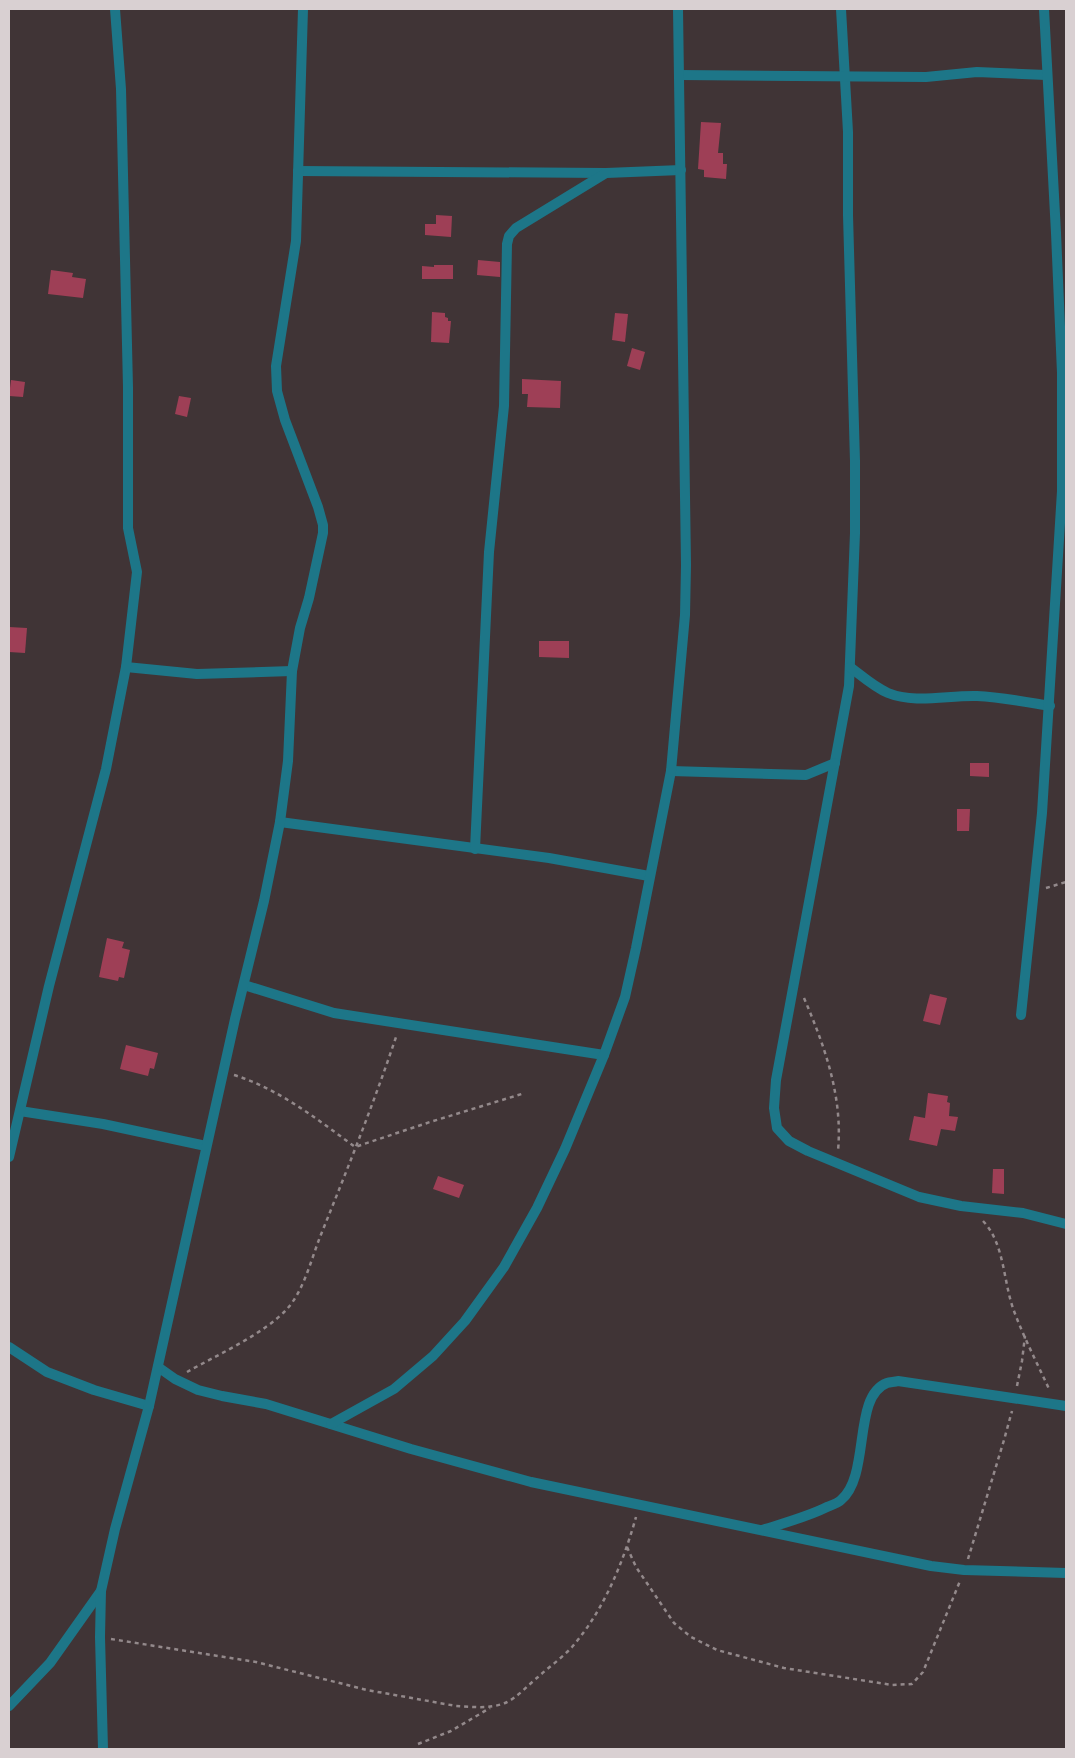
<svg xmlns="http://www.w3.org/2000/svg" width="1075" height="1758" font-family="'Asap Condensed',sans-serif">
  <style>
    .building { fill: #9e3f56 }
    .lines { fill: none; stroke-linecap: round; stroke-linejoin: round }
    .path { stroke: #93898b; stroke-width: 2.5; stroke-dasharray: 4 4; stroke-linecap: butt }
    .minor { stroke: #1d7688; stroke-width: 10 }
  </style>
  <rect width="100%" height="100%" fill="#403436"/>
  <!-- building -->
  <g class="building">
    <path d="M701 122 721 123 718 153H723V164H727L726 179 704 177V170L698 169Z"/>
    <path d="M436 215 452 216 451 237 425 235V224H436Z"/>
    <path d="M478 260 500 262V277L477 275Z"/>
    <path d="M434 265H453V279H422V266L434 267Z"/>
    <path d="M51 270 73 273 72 277 86 279 83 298 48 294Z"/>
    <path d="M432 312 445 313V317L448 318V321H451L449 343 431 342Z"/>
    <path d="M615 313 628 314 625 342 612 340Z"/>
    <path d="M632 348 645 352 640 370 627 366Z"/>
    <path d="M522 379 561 381 560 408 527 407 528 394H522Z"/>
    <path d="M11 380 25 382 23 397 9 396Z"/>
    <path d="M179 396 191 398 187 417 175 414Z"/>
    <path d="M9 627 27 628 25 653 9 652Z"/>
    <path d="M539 641H569V658L539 657Z"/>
    <path d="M970 763H989V777L970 776Z"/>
    <path d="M957 809H970L969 831H957Z"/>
    <path d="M107 938 124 942 122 948 130 950 124 978 119 977 118 981 99 977Z"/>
    <path d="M930 994 947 998 940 1025 923 1021Z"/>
    <path d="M126 1045 158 1053 154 1069 150 1068 148 1076 120 1069Z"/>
    <path d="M928 1093 948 1096 947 1102 950 1103 949 1116 958 1117 955 1131 941 1129 937 1146 909 1140 914 1116 925 1118Z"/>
    <path d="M993 1169H1004V1194L992 1193Z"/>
    <path d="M438 1176 464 1185 459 1198 433 1189Z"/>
  </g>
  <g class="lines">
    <!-- path -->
    <g class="path">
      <path d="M1046 888 1066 882"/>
      <path d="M804 998C825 1047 843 1097 838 1151"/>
      <path d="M234 1075C279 1089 317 1119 355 1147L430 1122 525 1093"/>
      <path d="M983 1221C1005 1244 1003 1282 1014 1311 1024 1338 1038 1365 1050 1391"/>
      <path d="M187 1372C217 1355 264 1334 287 1309 304 1290 311 1260 320 1237 347 1170 374 1103 397 1034"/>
      <path d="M1017 1386 1022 1361 1025 1336"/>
      <path d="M627 1547 636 1567 674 1623 691 1637 717 1650 784 1668 892 1685 912 1684 923 1672 960 1581"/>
      <path d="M968 1559 1004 1440 1012 1411"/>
      <path d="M111 1639 256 1662 367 1690 456 1706C472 1707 490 1709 505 1703 517 1698 528 1685 538 1677 549 1667 562 1658 572 1647 604 1610 623 1563 636 1517"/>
      <path d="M418 1744 451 1731 490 1708"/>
    </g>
    <!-- minor -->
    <g class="minor">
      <path d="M841 9 848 132V215L855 461V533L849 686 776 1080 774 1108 777 1128 789 1141 808 1151 919 1197 961 1206 1023 1213 1066 1224"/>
      <path d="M679 75 926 77 977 72 1046 75"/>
      <path d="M298 171 606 173 681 170"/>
      <path d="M126 667 197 674 292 671"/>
      <path d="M850 667C862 676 874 687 888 693 915 704 948 695 977 696 1001 697 1026 702 1050 706"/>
      <path d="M671 771 806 775 835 763"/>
      <path d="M280 822 549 858 649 876"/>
      <path d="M475 849 489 552 504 406 507 244 509 236 516 228 606 173"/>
      <path d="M244 985 334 1013 604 1055"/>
      <path d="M1021 1015 1042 813 1062 491V373L1056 233 1044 9"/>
      <path d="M20 1111 103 1124 206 1146"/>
      <path d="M9 1157 49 986 106 769 126 667 137 572 128 528V387L121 89 115 9"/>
      <path d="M9 1347 47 1372 94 1390 149 1406"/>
      <path d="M158 1367 175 1379 198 1390 222 1396 266 1404 411 1449 531 1482 931 1566 964 1570 1066 1573"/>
      <path d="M331 1424 394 1389 433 1356 465 1321 504 1267 537 1208 565 1149 604 1055 625 997 636 948 671 771 685 615 686 565 678 9"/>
      <path d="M762 1530C784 1523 807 1517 827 1507 832 1505 838 1503 841 1500 871 1475 852 1396 887 1383 890 1382 895 1382 898 1381L1066 1406"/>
      <path d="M9 1706 50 1663 101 1591"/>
      <path d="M103 1749 100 1637 101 1591 115 1529 149 1406 235 1019 264 901 280 822 288 761 292 671 300 628 309 598 323 533V525L318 507 285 420 277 391 276 366 296 241 303 9"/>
    </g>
  </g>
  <!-- border -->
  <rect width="1075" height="1758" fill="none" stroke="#d9d0d2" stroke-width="20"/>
</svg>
